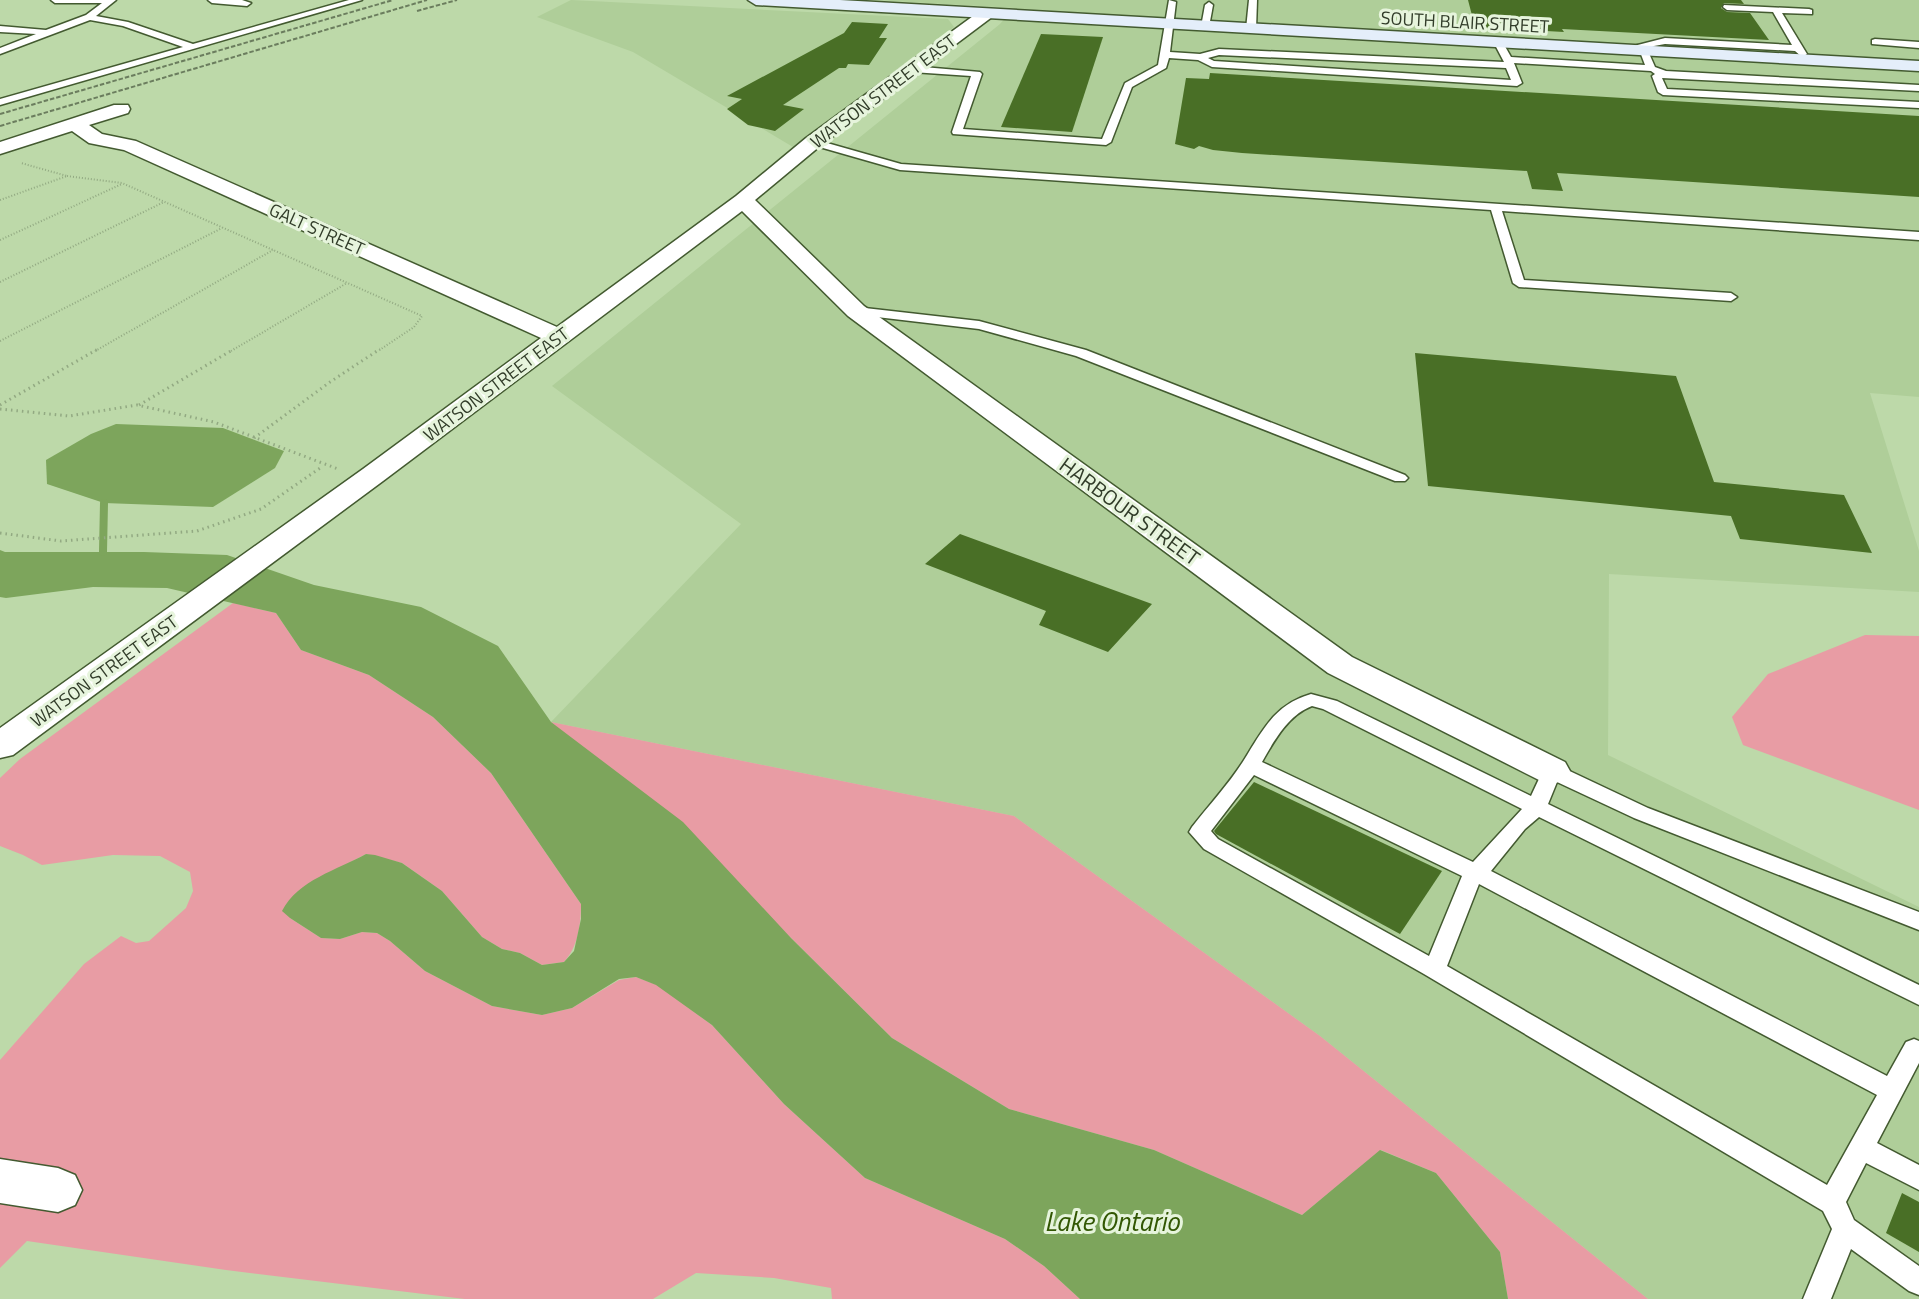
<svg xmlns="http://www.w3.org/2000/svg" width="1919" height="1299" font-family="'Titillium Web',sans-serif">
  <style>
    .built { fill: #afce99 }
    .green { fill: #e89ca4 }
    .water { fill: #7da55c }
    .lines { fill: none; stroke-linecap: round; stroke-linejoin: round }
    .stream { stroke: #7da55c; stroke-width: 8 }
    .building { fill: #496f26 }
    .lane-casing { stroke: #435a30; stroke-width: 3 }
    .street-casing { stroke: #435a30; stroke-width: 3 }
    .secondary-casing { stroke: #435a30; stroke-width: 3 }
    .path-far1 { stroke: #92a982; stroke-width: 2; stroke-dasharray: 1 2; stroke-linecap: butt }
    .path { stroke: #92a982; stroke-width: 3; stroke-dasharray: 1.5 4; stroke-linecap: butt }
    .lane { fill: #fff; fill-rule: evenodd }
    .street { fill: #fff; fill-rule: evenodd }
    .secondary { fill: #e4eefa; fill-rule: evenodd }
    .rail { stroke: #6b7d5e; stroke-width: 2; stroke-dasharray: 4.5 2; stroke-linecap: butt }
    .labels { text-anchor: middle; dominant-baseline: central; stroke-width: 6; stroke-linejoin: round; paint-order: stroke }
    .far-street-label { font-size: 18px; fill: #313c29; stroke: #e6f4dc }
    .street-label { font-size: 21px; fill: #313c29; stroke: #e6f4dc }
    .near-water-label { font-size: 27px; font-style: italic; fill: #325703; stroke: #e6f4dc }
  </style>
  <rect width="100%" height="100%" fill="#bdd9a9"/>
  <!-- built -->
  <g class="built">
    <path d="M571 0 948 19 954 27 793 147 633 52 537 17Z"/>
    <path d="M874 0H1919V397L1870 393 1919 551V592L1609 574 1608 755 1919 907V1299H1648L1320 1036 1014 816 551 722 741 524 552 386 1000 24 1014 8Z"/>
  </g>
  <!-- green -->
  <g class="green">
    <path d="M233 603 276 613 301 650 369 675 433 717 491 773 581 904C581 924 578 947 564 962L542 965 520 953 502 949 482 937 442 891 402 863 366 854 343 866 290 918 321 938 340 939 362 932 377 933 390 941 425 971 492 1006 542 1015 572 1008 619 980 636 977 657 985 712 1025 784 1104 865 1178 1005 1239 1044 1266 1080 1299H832L831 1288 774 1278 696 1273 653 1299H465L226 1270 27 1241 0 1268V1060L84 964 121 936 136 943 149 941 186 908 193 891 190 872 160 856 113 855 42 865 23 855 0 846V778L20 759Z"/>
    <path d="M1865 635 1919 636V810L1743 745 1732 717 1768 674Z"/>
    <path d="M551 722 1014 816 1320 1036 1648 1299H1508L1500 1252 1436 1173 1381 1150 1302 1215 1154 1150 1009 1109 892 1038 791 938Z"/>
  </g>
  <!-- water -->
  <g class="water">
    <path d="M116 424 223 428 284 451 275 468 213 507 104 503 47 484 46 460 91 434Z"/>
    <path d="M0 550 5 552H144L227 555 314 585 421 607 498 646 551 722 683 822 791 938 892 1038 1009 1109 1154 1150 1302 1215 1380 1150 1436 1173 1500 1252 1508 1299H1080L1044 1266 1005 1239 865 1178 784 1104 712 1025 656 985 636 977 619 979 572 1008 542 1015 492 1006 425 971 390 941 377 933 362 932 340 939 321 938 290 918 282 911C298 880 337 870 366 854L375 855 402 863 442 891 482 937 502 949 520 953 542 965 564 962 574 951 581 919V904L491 773 433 717 369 675 301 650 276 613 167 588 93 587 6 598 0 597Z"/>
  </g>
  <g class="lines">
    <!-- stream -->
    <path class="stream" d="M103 552 104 503"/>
  </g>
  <!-- building -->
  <g class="building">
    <path d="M1468 0H1741L1744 4 1724 3 1721 8 1727 12 1750 13 1769 40 1562 29 1564 32 1475 27Z"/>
    <path d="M852 22 888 24 879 38H887L869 65 848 64 846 68H839L783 105 804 109 775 131 748 125 727 109 742 99 727 96 844 33Z"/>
    <path d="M1041 34 1103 37 1072 132 1001 127Z"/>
    <path d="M1210 73 1919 116V197L1557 173 1563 191 1532 189 1527 171 1242 153 1213 150 1199 146 1194 149 1175 144 1186 78 1209 79Z"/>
    <path d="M1415 353 1676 376 1714 482 1844 495 1872 553 1740 539 1731 516 1428 486Z"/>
    <path d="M960 534 1152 604 1108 652 1039 625 1046 611 925 564Z"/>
    <path d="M1254 782 1442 871 1400 934 1216 834 1214 831Z"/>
    <path d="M1902 1193 1919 1202V1252L1886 1233Z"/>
  </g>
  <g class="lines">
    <!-- lane casing -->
    <g class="lane-casing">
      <g id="lane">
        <path d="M51 0H116L96 16 128 22 193 44 349 0H362L0 105V99L183 47 123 26 90 20 0 54V48L36 34 0 32V26L46 30 86 15 102 3H55Z"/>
        <path d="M208 0H242L251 3 247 6 212 3Z"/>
        <path d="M1169 0 1176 2 1170 52 1200 54 1219 49 1504 62 1494 43 1499 40 1502 41 1511 57 1645 65 1639 49 1629 53 1624 50 1626 48 1665 38 1792 45 1773 12 1727 10 1723 7 1724 5 1809 9 1812 10V14L1782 13 1807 54 1802 57 1795 51 1665 44 1643 48 1648 51 1655 67 1666 71 1919 85V91L1662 78 1667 89 1919 102V108L1663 95 1658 92 1652 76 1655 74 1651 71 1514 63 1522 83 1517 86 1212 67 1198 60 1169 58 1166 68 1132 87 1111 142 1106 145 953 134 952 132 971 76 912 72 907 69 912 66 980 72 982 74 963 129 1102 139 1125 83 1158 65ZM1219 55 1506 68 1511 80 1214 61 1208 58Z"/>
        <path d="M1249 0H1257L1256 29 1251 32 1246 29Z"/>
        <path d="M1209 2 1213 5 1209 27 1205 30 1201 27 1205 5Z"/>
        <path d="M1875 39 1919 42V48L1872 44V40Z"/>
        <path d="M813 139 901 164 1919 232V240L1502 211 1524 280 1731 293 1737 297 1731 301 1519 287 1513 283 1491 210 900 170 809 144V140Z"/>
        <path d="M856 307 979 321 1086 350 1405 475 1408 478 1405 481H1395L1076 356 979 329 851 314 849 311 851 308Z"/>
        <path d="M1311 694 1337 701 1531 796 1545 766 1552 764 1559 766 1648 808 1919 912V930L1634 818 1557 782 1548 804 1919 985V1005L1539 817 1525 829 1491 871 1887 1076 1906 1042 1914 1039 1919 1041V1063L1877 1143 1919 1165V1190L1866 1163 1846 1202 1854 1220 1919 1266V1295L1909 1291 1851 1249 1831 1299H1803L1832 1229 1823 1211 1424 974 1204 849 1189 832 1192 827C1209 805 1229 784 1244 760 1262 731 1275 704 1311 694ZM1312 706 1323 709 1522 809 1473 862 1262 762C1274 741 1288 715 1312 706ZM1254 775 1462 876 1429 956 1218 839 1211 831ZM1479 884 1877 1095 1827 1185 1447 966Z"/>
      </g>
    </g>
    <!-- street casing -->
    <g class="street-casing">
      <g id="street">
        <path d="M986 9 994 14 992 17 820 146 755 200 864 306 1352 657 1565 762 1570 771 1565 780 1552 784 1539 780 1328 673 848 316 742 211 383 481 13 755 0 758V728L363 469 541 338 124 150 89 143 72 131 0 154V142L114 105H128L130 109 128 113 89 125 102 134 136 141 557 327 736 196 806 138 980 11Z"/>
        <path d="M0 1159 58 1168 75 1175 82 1190 75 1205 58 1212 0 1203Z"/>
      </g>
    </g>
    <!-- secondary casing -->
    <g class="secondary-casing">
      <path id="secondary" d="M748 0H840L1919 61V71L756 5Z"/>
    </g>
    <!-- path-far1 -->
    <g class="path-far1">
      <path d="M67 176 122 183 422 316 414 327 378 351"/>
      <path d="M0 200 67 176 21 163"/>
      <path d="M0 240 122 184"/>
      <path d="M0 282 164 202"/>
      <path d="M0 341 222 228"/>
      <path d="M95 351 273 250"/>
      <path d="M231 351 347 283"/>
    </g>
    <!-- path -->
    <g class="path">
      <path d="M0 405 98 349"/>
      <path d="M139 405 234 349"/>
      <path d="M0 409 69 416 137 405 214 422 338 469"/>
      <path d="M254 438 330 382 380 349"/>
      <path d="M0 533 61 541 197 531 261 509 323 466"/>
    </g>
    <!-- lane -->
    <use href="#lane" class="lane"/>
    <!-- street -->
    <use href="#street" class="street"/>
    <!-- secondary -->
    <use href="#secondary" class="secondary"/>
    <!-- rail -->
    <g class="rail">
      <path d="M417 11 457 0"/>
      <path d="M0 114 393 0"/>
      <path d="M0 126 427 0"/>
    </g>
  </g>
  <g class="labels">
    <!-- far-street labels -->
    <g class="far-street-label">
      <text transform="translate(1465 22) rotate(3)">SOUTH BLAIR STREET</text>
      <text transform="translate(883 91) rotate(-37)">WATSON STREET EAST</text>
      <text transform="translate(317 229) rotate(24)">GALT STREET</text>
      <text transform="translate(496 384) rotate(-37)">WATSON STREET EAST</text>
      <text transform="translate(104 671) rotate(-36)">WATSON STREET EAST</text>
    </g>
    <!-- street labels -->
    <g class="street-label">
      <text transform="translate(1130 511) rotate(36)">HARBOUR STREET</text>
    </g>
    <!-- near-water labels -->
    <g class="near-water-label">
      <text x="1112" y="1220">Lake Ontario</text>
    </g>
  </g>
</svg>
